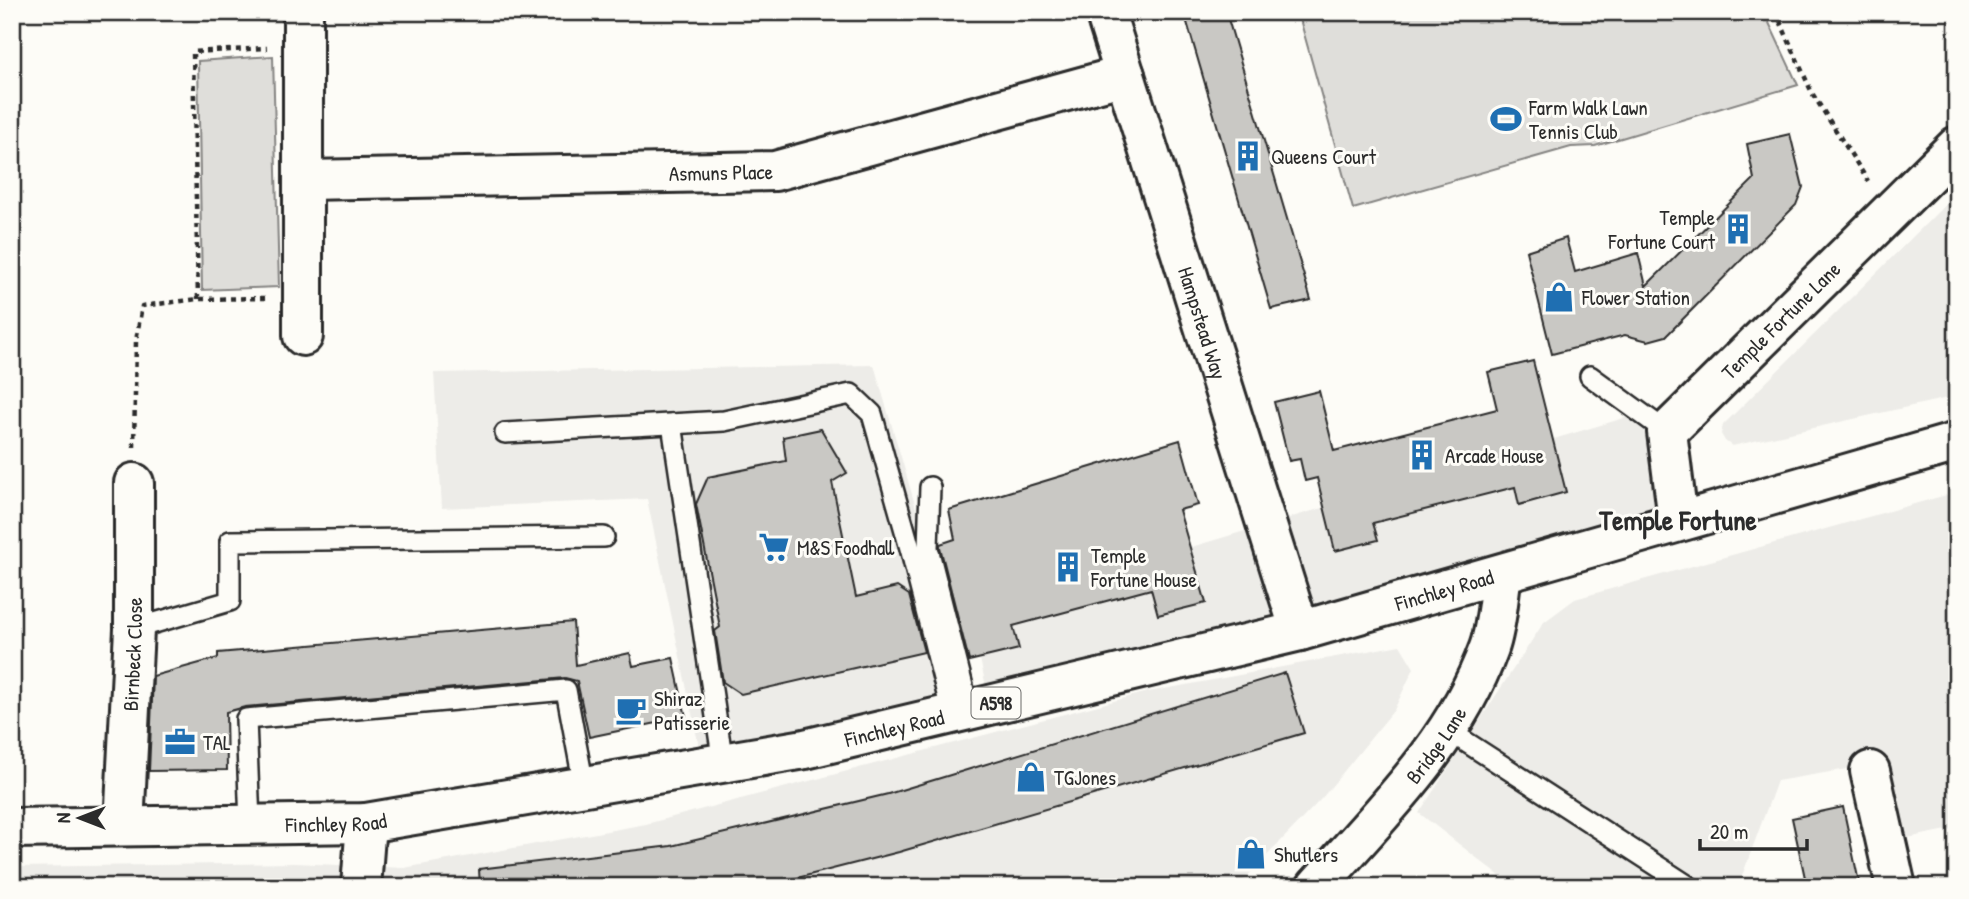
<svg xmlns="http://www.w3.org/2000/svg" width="1969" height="899" font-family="'Patrick Hand',sans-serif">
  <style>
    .built { fill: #edece8 }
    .green { fill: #dfdeda; stroke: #858482; stroke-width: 2 }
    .building { fill: #c9c8c4; stroke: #2b2b2b; stroke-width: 2 }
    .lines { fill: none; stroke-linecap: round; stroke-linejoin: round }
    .lane-casing { stroke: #2b2b2b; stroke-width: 24 }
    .street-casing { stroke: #2b2b2b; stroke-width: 44 }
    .secondary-casing { stroke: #2b2b2b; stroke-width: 44 }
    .primary-casing { stroke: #2b2b2b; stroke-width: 44 }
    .path { stroke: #2b2b2b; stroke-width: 4.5; stroke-dasharray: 5 5; stroke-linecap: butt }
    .lane { stroke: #fdfcf7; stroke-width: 19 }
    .street { stroke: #fdfcf7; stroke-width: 38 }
    .secondary { stroke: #fdfcf7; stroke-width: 38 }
    .primary { stroke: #fdfcf7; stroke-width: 38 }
    .labels { text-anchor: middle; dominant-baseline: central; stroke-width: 6; stroke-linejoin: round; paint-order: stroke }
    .shield { fill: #fdfcf7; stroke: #6a6a68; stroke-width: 2 }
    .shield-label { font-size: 19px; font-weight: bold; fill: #2b2b2b }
    .poi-label { font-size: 21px; fill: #2b2b2b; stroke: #fdfcf7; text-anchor: start }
    .street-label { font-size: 21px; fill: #2b2b2b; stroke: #fdfcf7 }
    .district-label { font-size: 28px; font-weight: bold; fill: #2b2b2b; stroke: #fdfcf7 }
  </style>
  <rect width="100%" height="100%" fill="#fdfcf7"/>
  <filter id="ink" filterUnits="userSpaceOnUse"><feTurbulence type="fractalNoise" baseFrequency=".0143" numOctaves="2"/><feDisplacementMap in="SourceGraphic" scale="14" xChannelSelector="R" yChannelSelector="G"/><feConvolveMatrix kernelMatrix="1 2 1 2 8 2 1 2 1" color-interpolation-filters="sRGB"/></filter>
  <g filter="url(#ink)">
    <!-- built -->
    <g class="built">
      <path d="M1957 193V396L1732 446 1725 441 1721 434 1723 425Z"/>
      <path d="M874 365 975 709 703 766 647 499 442 508 434 373Z"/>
      <path d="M1641 413 1667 432 1678 520 990 705 970 613Z"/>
      <path d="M1957 492V828L1902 839 1883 763 1777 781 1738 887H1514L1419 813 1544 622 1575 599Z"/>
      <path d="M1400 645 1414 668 1394 710 1322 798 1237 887H12V867L295 863 404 868 646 824 1148 692Z"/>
    </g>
    <!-- green -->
    <g class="green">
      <path d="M1298 12H1764L1798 85 1595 146 1571 147 1353 209Z"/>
      <path d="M273 56 279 287 202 290 198 61Z"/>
    </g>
    <!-- building -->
    <g class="building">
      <path d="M1184 12H1226L1311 300 1271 309Z"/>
      <path d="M1790 134 1803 187 1796 205 1666 336 1648 341 1625 335 1552 354 1526 251 1566 238 1575 272 1638 253 1646 286 1754 179 1747 144Z"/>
      <path d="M1533 361 1566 492 1519 505 1515 487 1373 523 1378 540 1335 551 1317 478 1305 481 1300 459 1289 461 1274 402 1319 391 1334 451 1497 409 1488 372Z"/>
      <path d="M821 429 847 473 832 482 856 597 897 587 909 595 924 652 741 694 723 682 715 631 720 627 696 504 708 477 786 461 783 437Z"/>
      <path d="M1180 440 1198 505 1179 510 1206 603 1158 615 1151 589 1013 626 1019 649 969 661 940 547V544L955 539 949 510Z"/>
      <path d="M573 622 576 665 630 653 633 666 673 658 686 717 589 737 577 681 565 678 245 707 226 712 227 770 149 771 153 676 218 658V653Z"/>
      <path d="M1285 673 1304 733 899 852 762 887H480L479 869 671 846 888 794Z"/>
      <path d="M1843 807 1860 887H1807L1792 818Z"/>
    </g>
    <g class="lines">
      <!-- lane casing -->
      <g class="lane-casing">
        <g id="lane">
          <path d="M1590 376 1667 432"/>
          <path d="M672 424 723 763"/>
          <path d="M505 433 724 421 851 394 872 414 911 552 952 714"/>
          <path d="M930 487 928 548 969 710"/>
          <path d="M134 629 230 601V541L604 537"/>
          <path d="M1449 731 1690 887"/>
          <path d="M250 824 246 719 566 690 584 786"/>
        </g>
      </g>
      <!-- street casing -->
      <g class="street-casing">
        <g id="street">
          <path id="s1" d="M1105 12 1300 631"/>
          <path id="s2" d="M305 180 775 171 1125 75"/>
          <path d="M303 336V12"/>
          <path d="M1870 771 1896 887"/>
          <path id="s3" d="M124 826 134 629V483"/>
          <path d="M361 887 366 823"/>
        </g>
      </g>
      <!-- secondary casing -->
      <g class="secondary-casing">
        <g id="secondary">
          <path id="s4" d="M1678 520 1667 432 1957 146"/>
          <path id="s5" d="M1316 887C1382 812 1454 744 1489 648 1497 626 1498 598 1502 574"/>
        </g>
      </g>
      <!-- primary casing -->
      <g class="primary-casing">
        <g id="primary">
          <path id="s6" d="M12 828 366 823 805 749 1300 631 1957 442"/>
        </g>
      </g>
      <!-- path -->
      <g class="path">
        <path d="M1776 12 1812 93 1868 181"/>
        <path d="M198 299 193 52 267 48"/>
        <path d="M134 447 136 341 142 306 198 299 267 298"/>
      </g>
      <!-- lane -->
      <use href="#lane" class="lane"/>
      <!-- street -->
      <use href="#street" class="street"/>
      <!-- secondary -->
      <use href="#secondary" class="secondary"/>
      <!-- primary -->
      <use href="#primary" class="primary"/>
    </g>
  </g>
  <!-- icons -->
  <defs>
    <g id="stadium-bare" transform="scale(2.415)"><path d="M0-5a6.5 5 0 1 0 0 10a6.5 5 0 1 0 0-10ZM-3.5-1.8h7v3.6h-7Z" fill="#1f6fb2" stroke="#fdfcf7" stroke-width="2.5" paint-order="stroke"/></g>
    <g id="building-bare" transform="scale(2.415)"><path d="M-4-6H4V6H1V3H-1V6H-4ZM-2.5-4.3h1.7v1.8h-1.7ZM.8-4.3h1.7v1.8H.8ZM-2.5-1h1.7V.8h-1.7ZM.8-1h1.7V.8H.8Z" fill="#1f6fb2" stroke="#fdfcf7" stroke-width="2.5" paint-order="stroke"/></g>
    <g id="shop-bare" transform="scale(2.415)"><path d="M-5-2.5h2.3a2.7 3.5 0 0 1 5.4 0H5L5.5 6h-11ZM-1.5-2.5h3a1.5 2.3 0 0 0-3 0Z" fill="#1f6fb2" stroke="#fdfcf7" stroke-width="2.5" paint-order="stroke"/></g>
    <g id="supermarket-bare" transform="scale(2.415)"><path d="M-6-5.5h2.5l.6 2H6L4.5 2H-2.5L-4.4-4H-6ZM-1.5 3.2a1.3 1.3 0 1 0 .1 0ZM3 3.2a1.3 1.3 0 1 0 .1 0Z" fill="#1f6fb2" stroke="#fdfcf7" stroke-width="2.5" paint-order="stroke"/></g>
    <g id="cafe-bare" transform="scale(2.415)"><path d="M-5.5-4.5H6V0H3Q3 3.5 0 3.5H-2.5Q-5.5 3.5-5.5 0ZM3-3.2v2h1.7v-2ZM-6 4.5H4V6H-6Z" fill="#1f6fb2" stroke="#fdfcf7" stroke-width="2.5" paint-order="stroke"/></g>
    <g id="office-bare" transform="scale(2.415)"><path d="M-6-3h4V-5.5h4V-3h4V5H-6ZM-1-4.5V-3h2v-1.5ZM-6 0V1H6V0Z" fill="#1f6fb2" stroke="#fdfcf7" stroke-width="2.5" paint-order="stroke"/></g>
  </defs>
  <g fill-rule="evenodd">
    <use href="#stadium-bare" x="1506" y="119"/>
    <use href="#building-bare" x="1248" y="156"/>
    <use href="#building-bare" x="1738" y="229"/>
    <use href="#shop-bare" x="1559" y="297"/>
    <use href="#building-bare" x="1422" y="455"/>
    <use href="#supermarket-bare" x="774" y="547"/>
    <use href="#building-bare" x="1068" y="567"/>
    <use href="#cafe-bare" x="631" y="710"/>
    <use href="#office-bare" x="180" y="742"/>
    <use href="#shop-bare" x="1031" y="777"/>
    <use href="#shop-bare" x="1251" y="854"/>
  </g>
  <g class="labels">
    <!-- shield labels -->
    <rect class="shield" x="971.5" y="687.5" width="49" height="31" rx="5"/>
    <g class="shield-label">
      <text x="996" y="703">A598</text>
    </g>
    <!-- poi labels -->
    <g class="poi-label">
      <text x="1529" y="107">Farm Walk Lawn<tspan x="1529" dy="24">Tennis Club</tspan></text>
      <text x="1271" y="156">Queens Court</text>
      <text x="1715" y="217" text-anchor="end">Temple<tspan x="1715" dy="24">Fortune Court</tspan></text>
      <text x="1582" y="297">Flower Station</text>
      <text x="1445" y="455">Arcade House</text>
      <text x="797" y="547">M&amp;S Foodhall</text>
      <text x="1091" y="555">Temple<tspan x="1091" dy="24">Fortune House</tspan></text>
      <text x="654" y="698">Shiraz<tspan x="654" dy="24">Patisserie</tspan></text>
      <text x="203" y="742">TAL</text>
      <text x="1054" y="777">TGJones</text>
      <text x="1274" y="854">Shutlers</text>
    </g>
    <!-- street labels -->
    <g class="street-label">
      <text stroke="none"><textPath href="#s2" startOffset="416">Asmuns Place</textPath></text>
      <text stroke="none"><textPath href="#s4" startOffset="248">Temple Fortune Lane</textPath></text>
      <text stroke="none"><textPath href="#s1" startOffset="326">Hampstead Way</textPath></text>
      <text stroke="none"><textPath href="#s6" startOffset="1458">Finchley Road</textPath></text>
      <text stroke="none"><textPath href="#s3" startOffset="172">Birnbeck Close</textPath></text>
      <text stroke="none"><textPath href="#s6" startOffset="891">Finchley Road</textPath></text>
      <text stroke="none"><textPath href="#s5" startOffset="186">Bridge Lane</textPath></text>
      <text stroke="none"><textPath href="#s6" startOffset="324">Finchley Road</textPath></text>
    </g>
    <!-- district labels -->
    <g class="district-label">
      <text x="1678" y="520">Temple Fortune</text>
    </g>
  </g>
  <!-- margin -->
  <rect width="1969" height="899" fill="none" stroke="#fdfcf7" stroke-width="42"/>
  <rect x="21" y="21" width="1927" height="857" fill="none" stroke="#2b2b2b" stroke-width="2.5" filter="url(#ink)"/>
  <!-- north arrow -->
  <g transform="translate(80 818) rotate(270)" stroke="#fdfcf7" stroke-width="5" paint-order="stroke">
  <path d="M0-5L12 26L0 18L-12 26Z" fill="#2b2b2b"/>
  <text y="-10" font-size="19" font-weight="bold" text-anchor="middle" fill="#2b2b2b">N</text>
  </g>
  <!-- scale -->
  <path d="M1700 839v10h107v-10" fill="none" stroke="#2b2b2b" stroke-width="3.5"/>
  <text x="1710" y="839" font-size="21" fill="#2b2b2b" stroke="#fdfcf7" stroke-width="5" paint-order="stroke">20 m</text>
</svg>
